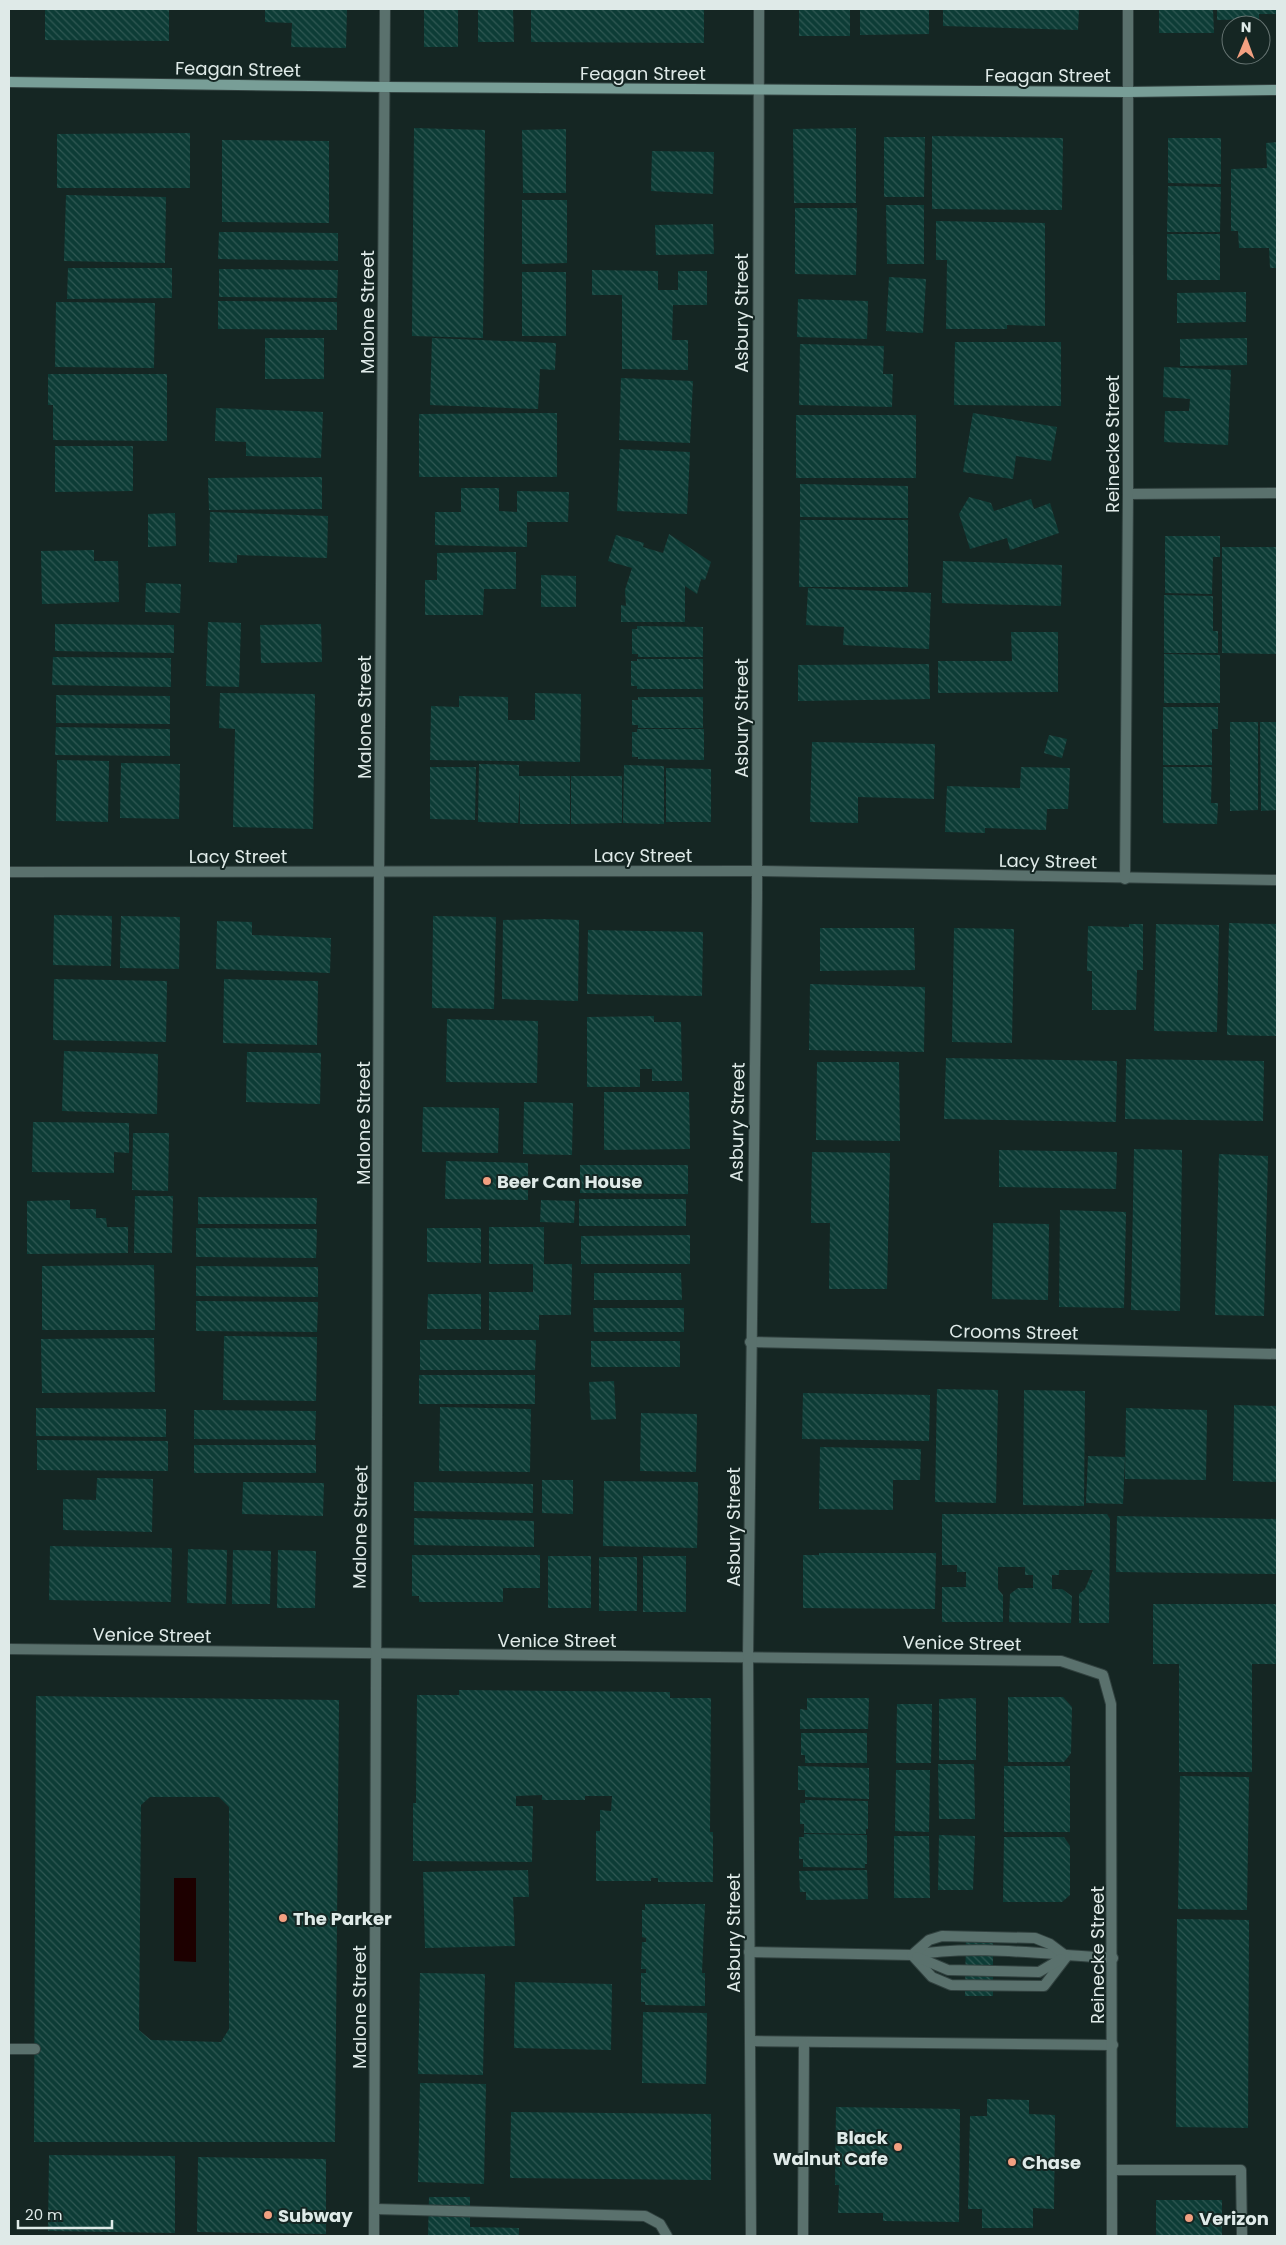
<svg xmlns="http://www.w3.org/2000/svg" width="1286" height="2245" font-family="Poppins,sans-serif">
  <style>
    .water { fill: #1d0000 }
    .building { fill: url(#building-back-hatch); fill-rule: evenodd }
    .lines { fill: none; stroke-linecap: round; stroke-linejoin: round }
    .lane-casing { stroke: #31413f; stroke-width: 12 }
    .street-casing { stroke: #31413f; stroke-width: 12 }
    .secondary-casing { stroke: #31413f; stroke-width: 12 }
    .lane { stroke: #5a716d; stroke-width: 10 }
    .street { stroke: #5a716d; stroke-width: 10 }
    .secondary { stroke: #789e97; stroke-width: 10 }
    .poi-dot { fill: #f2a081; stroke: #152623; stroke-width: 2 }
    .labels { text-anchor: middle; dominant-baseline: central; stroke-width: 4; stroke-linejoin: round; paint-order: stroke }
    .street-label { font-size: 18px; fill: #dfeae8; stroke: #152623 }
    .poi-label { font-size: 18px; font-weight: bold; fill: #dfeae8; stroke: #152623; text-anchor: start }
  </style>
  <defs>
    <pattern id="building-back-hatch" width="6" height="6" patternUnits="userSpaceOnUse" patternTransform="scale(1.25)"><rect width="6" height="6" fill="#0d3c36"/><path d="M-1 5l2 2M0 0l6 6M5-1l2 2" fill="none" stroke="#305853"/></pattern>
  </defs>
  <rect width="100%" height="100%" fill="#152623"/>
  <!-- water -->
  <path class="water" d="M174 1878H196V1962L174 1961Z"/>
  <!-- building -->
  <g class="building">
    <path d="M45 9H169V41L45 40Z"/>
    <path d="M265 9H347L346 48 291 47 292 23 265 22Z"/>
    <rect x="424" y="9" width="34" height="38"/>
    <path d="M478 9H513L514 42H478Z"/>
    <path d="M531 9H704V43L531 42Z"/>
    <rect x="799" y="9" width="51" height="27"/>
    <path d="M860 9H929V34L860 35Z"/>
    <path d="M943 9H1079L1078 30 943 26Z"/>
    <path d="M1159 9H1213L1214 33H1159Z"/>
    <path d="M1217 9H1277V14H1259V19L1217 20Z"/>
    <path d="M414 128 485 130 483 338 412 336Z"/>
    <path d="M856 128V203H794L793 129Z"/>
    <path d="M566 129V193H523L522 130Z"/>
    <path d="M190 133V188H57V134Z"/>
    <path d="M932 136 1063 138 1062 210 932 209Z"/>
    <path d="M884 137H925L924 197H884Z"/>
    <path d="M1168 138H1221V184L1168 183Z"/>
    <path d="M222 140 329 141V223L222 222Z"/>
    <path d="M1277 142V268H1270L1269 248H1239L1238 231H1231V169L1267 168 1266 143Z"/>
    <path d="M652 151 714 152 713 194 651 191Z"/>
    <path d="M1168 186 1221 187 1220 232H1167Z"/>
    <path d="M66 195 166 197 165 263 64 261Z"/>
    <path d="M522 200H567V263L522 264Z"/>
    <path d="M886 205H924V264H887Z"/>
    <path d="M795 208H857L856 275 795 274Z"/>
    <path d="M936 221 1045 223V326L1007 325V329H946L947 260H936Z"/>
    <path d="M713 224 714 254 656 255 655 225Z"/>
    <path d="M219 232 338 233V261L218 259Z"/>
    <rect x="1167" y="234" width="53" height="46"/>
    <path d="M68 268H172V298L67 299Z"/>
    <path d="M219 269 338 270 337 298 219 297Z"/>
    <path d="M592 270 658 271V290H678V271H707V305H673L672 340H688V370L622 369V295H592Z"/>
    <rect x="522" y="272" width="44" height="64"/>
    <path d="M889 277 926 279 923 333 886 331Z"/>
    <path d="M1246 292V322L1177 323V293Z"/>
    <path d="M798 299 868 301 867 339 797 337Z"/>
    <path d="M218 301 337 302V330L218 329Z"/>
    <path d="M56 302 155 303 154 368 55 367Z"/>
    <rect x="265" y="338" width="59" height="41"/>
    <path d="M432 338 556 343 555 370 540 369 538 409 430 405Z"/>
    <path d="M1247 338V365L1180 366V339Z"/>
    <path d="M955 342H1061V406L954 405Z"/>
    <path d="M800 344 884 346 883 374H893L892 407 799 405Z"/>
    <path d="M1164 367 1231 370 1228 445 1164 442 1165 411H1189L1190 399 1163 397Z"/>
    <path d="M48 374H167V441L53 440V405H48Z"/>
    <path d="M621 378 693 381 690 443 619 440Z"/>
    <path d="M216 408 323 412 321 458 246 456V442L215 441Z"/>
    <path d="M557 413V477H419V414Z"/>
    <path d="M973 413 1057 427 1051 461 1016 456 1013 479 963 472Z"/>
    <rect x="796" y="415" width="120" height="63"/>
    <path d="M55 446H133V491L55 492Z"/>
    <path d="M620 449 690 452 687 514 617 511Z"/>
    <path d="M322 477V509L209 510 208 478Z"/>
    <path d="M800 484 908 486V518L800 517Z"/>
    <path d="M461 488H499V511L517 512V491L569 492 568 522H527V547L435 545V512H461Z"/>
    <path d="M969 497 991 503 994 511 1031 499 1034 509 1050 503 1059 533 1010 550 1007 538 970 549 959 514Z"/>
    <path d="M210 512 328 516 327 558 237 555V563L209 562Z"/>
    <path d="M175 513 176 546 148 547V514Z"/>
    <path d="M800 520H908V587H799Z"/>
    <path d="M669 534 711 562 705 580 701 579 697 594 685 586V622H621V605L626 606 625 590 632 568 608 561 616 535 644 543 643 547 663 553Z"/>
    <path d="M1165 536H1220V557H1213L1212 594 1165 593Z"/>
    <path d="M1222 547H1277V654L1222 653Z"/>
    <path d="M94 550V561H118L119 602 42 604 41 551Z"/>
    <path d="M516 552V589H484L483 615H425V580H437V553Z"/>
    <path d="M943 561 1062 565 1061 606 942 603Z"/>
    <path d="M541 575 576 576V607H541Z"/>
    <path d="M146 583 181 584 180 613 145 612Z"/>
    <path d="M808 588 931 593 929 649 843 645 844 627 806 625Z"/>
    <path d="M1164 595 1213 596V631H1218V653H1164Z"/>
    <path d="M208 622 241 623 239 687 206 686Z"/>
    <path d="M55 624 174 625V653L55 651Z"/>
    <path d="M321 624 322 662 261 663 260 625Z"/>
    <path d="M637 626 703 627V657H638V654H632V629H637Z"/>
    <path d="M1011 632H1058V692L938 693V661H1012Z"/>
    <path d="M1164 654 1220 655V703H1164Z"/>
    <path d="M53 657 171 658V687L52 685Z"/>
    <path d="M637 659H703V689H637V686H631V661H637Z"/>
    <path d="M929 664 930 699 798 701V665Z"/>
    <path d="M220 693 315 694 313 829 233 827 235 729 219 728Z"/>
    <path d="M535 693 581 694 580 762 430 760 431 706 459 707V696L508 697V720H535Z"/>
    <path d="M56 695 170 696V724L56 723Z"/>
    <path d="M638 697H703V728H638V725H632V700H638Z"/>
    <path d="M1163 707H1218V729H1212V765H1163Z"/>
    <path d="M1230 722H1258V810L1230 811Z"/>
    <path d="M1260 722H1277V810L1261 811Z"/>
    <path d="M56 727 170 729V756L55 755Z"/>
    <path d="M637 729H704V760L638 759V757H632V732H637Z"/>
    <path d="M1049 735 1067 739 1062 758 1044 753Z"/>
    <path d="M812 742 935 744 934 799 858 797V823L810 822Z"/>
    <path d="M57 760 109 761 108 822 56 821Z"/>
    <path d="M121 763 180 764 179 819 120 818Z"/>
    <path d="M479 764 519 765V776H570V824H520V787L518 823 478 822Z"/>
    <path d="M624 765 664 766V824L623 823Z"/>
    <path d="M430 767H476L475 820 430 819Z"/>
    <path d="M1021 767 1070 768 1068 809H1047L1046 830 985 828V833L945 832 947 786 1020 788Z"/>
    <path d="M1163 767H1212L1211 803H1218L1217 824 1163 823Z"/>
    <path d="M666 768 711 769V822H666Z"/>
    <path d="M571 776H622V823L571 824Z"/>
    <path d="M54 915 112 916 111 966 53 965Z"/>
    <path d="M121 916 180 917 179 969 120 968Z"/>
    <path d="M433 916 496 917 494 1009 432 1008Z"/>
    <path d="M543 919 579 920 578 1001 502 999 503 920Z"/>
    <path d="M217 921 252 922V935L331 938 330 973 216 969Z"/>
    <path d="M1229 923 1277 924V1036L1227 1035Z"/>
    <path d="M1129 924H1143V970H1137L1136 1010H1092V971H1087L1088 926 1129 927Z"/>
    <path d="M1156 924 1219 925 1217 1032 1154 1031Z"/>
    <path d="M820 928H914L915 970 820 971Z"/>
    <path d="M954 928 1014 929 1012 1043 952 1042Z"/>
    <path d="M588 930 703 932 702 996 587 994Z"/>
    <path d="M54 979 167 981 166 1042 53 1040Z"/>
    <path d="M224 979 318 981 317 1045 223 1043Z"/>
    <path d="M810 984 925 987 924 1052 809 1050Z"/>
    <path d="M654 1016V1022H681L682 1081H652V1069H640V1087H587V1017Z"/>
    <path d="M447 1019 538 1021 537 1083 446 1082Z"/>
    <path d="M64 1051 158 1054 157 1114 62 1111Z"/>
    <path d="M247 1052 321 1053 320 1104 246 1102Z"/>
    <path d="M946 1058 1117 1061 1116 1122 944 1119Z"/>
    <path d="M1126 1059 1264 1061 1263 1121 1125 1119Z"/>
    <path d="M817 1062H899L900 1141 816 1140Z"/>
    <path d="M604 1092H689L690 1149 604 1150Z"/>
    <path d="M524 1102 573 1103 572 1155 523 1154Z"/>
    <path d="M423 1107 499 1108 498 1153 422 1152Z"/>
    <path d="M33 1122 129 1123V1153L114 1152V1173L32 1172Z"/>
    <path d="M133 1133H169L168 1191 132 1190Z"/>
    <path d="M1134 1149 1182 1150 1180 1311 1131 1310Z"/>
    <path d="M999 1150 1117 1152 1116 1189 999 1187Z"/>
    <path d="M812 1152 890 1153 887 1289H829L830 1223H811Z"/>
    <path d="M1219 1154 1268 1156 1264 1316 1215 1315Z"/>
    <path d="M446 1161 528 1163V1200L445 1199Z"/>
    <path d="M580 1165H688V1194L580 1193Z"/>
    <path d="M135 1196H173L172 1253H134Z"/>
    <path d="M198 1197 317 1198 316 1224H198Z"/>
    <rect x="579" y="1199" width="107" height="27"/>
    <path d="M70 1200V1209H96V1218H106L107 1227H128V1253L27 1254V1201Z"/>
    <path d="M541 1200 575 1201 574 1223 540 1222Z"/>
    <path d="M1060 1210 1126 1212 1124 1308 1059 1307Z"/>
    <path d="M993 1223 1049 1224 1048 1300 992 1299Z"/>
    <path d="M489 1227H544V1264H572L571 1315H539V1330H489V1292H533V1264H489Z"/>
    <path d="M196 1228 317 1229 316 1258 196 1257Z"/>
    <path d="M427 1228H481V1263L427 1262Z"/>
    <path d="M690 1235V1264H581V1236Z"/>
    <path d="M154 1265 155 1330H42V1266Z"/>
    <path d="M196 1266 318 1267V1297L196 1296Z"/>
    <path d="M594 1273H681L682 1300H594Z"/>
    <path d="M428 1294H481V1329H427Z"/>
    <path d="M196 1301 318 1302 317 1332 196 1331Z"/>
    <path d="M593 1308H684V1332H594Z"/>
    <path d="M224 1336 317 1337 316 1401 223 1400Z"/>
    <path d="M154 1338 155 1392 42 1393 41 1339Z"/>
    <path d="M420 1340H536L535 1370H420Z"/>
    <rect x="591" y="1341" width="89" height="26"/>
    <rect x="419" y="1375" width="116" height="29"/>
    <path d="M614 1381 616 1419 591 1420 589 1382Z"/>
    <path d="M937 1389 998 1390 996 1503 935 1502Z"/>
    <path d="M1024 1390 1085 1391 1084 1506 1023 1505Z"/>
    <path d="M803 1393 930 1395 929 1441 802 1439Z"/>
    <path d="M1234 1405 1277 1406V1482L1233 1481Z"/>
    <path d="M440 1407 531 1409 530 1472 439 1471Z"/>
    <path d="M36 1408 166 1409V1437L36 1436Z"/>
    <path d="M1126 1408 1207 1410 1206 1480 1125 1479Z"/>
    <path d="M194 1410 316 1411 315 1440 194 1439Z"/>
    <path d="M641 1413 697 1414 696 1472 640 1471Z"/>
    <path d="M37 1440 168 1441V1471L37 1470Z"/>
    <rect x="194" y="1445" width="122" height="28"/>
    <path d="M820 1447 921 1449 920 1480H893V1510L819 1509Z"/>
    <path d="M1088 1456 1125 1457 1123 1504 1086 1503Z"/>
    <path d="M97 1478 153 1479 152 1532 63 1530V1499L96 1500Z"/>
    <path d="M542 1480H573V1514L542 1513Z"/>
    <path d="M604 1481 698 1482 697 1548 603 1546Z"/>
    <path d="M243 1482 324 1483 323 1516 242 1514Z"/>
    <path d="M414 1482 533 1484V1513L414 1511Z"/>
    <path d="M942 1514H1107L1110 1519 1109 1623H1079V1594L1085 1589 1093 1570H1059V1575H1052V1589H1062L1072 1596 1071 1623 1009 1622 1010 1594 1018 1588H1033V1575H1025V1567H998V1589L1003 1595V1622H942V1587H966V1572H957V1565H942Z"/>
    <path d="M1117 1516 1277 1519V1574L1116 1572Z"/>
    <path d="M414 1518 534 1521V1547L414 1545Z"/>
    <path d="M50 1546 172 1548 171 1602 49 1600Z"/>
    <path d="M188 1549 227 1550 226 1604 187 1603Z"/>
    <path d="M233 1550 271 1551 270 1604H232Z"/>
    <path d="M278 1550 316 1551 315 1608H277Z"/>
    <path d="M819 1553H936L935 1609 803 1608V1555H819Z"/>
    <path d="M412 1555H540V1588H503V1602H419V1596H412Z"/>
    <rect x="548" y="1556" width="43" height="52"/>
    <rect x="643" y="1556" width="43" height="56"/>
    <rect x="599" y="1557" width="38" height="54"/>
    <path d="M1153 1604H1277V1664H1252V1772H1179V1664H1153Z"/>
    <path d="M459 1690 670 1692V1698H711L710 1832H713V1882H658V1878H651V1881H596V1831H600V1810L611 1811 612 1796H585V1800H542V1795L516 1796V1806H533L532 1862 413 1861V1803H416L417 1695H459Z"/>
    <path d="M36 1696 339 1700 335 2142H34ZM150 1797H219L229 1807V2029L221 2042 151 2040 139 2030 141 1805Z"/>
    <path d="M1008 1697H1063L1072 1707 1071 1753 1064 1762H1008Z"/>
    <path d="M807 1698H869L868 1729H800V1709L807 1710Z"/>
    <path d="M976 1698V1760H939V1699Z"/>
    <path d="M897 1704H932L931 1763H896Z"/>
    <path d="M801 1733H867V1763H805V1755H801Z"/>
    <path d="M938 1764H974L975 1819H939Z"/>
    <path d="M798 1766 869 1768V1799L805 1797V1790H798Z"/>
    <rect x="1004" y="1766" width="66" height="66"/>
    <path d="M896 1770H930L929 1832 895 1831Z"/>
    <path d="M1180 1776 1249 1777 1247 1910 1178 1909Z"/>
    <path d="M805 1800 868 1801V1829H866V1834L804 1833V1824H800V1803H805Z"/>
    <path d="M804 1834 867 1835V1864H865V1868L803 1867V1859H799V1837H804Z"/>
    <path d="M939 1835 975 1836 973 1890H938Z"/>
    <path d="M894 1836H929L930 1898H894Z"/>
    <path d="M1004 1837H1064L1070 1846V1895L1062 1902H1003Z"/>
    <path d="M528 1870 529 1897H513L515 1946 425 1948 423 1872Z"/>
    <path d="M867 1870 868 1899 806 1900V1892H800L799 1871Z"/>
    <path d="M645 1904H705L702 1973H705V2006L645 2005V2002H641V1973H646V1969H641L642 1942H646V1938L642 1937V1910H645Z"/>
    <path d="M1177 1919 1249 1920 1248 2128 1176 2127Z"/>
    <path d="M966 1931 993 1932V1996H965Z"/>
    <path d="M420 1973 485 1974 483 2075 418 2074Z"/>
    <path d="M515 1982 612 1984 611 2050 514 2048Z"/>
    <path d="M643 2012 707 2013 706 2084 642 2083Z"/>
    <path d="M420 2083 486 2084 484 2184 418 2182Z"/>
    <path d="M987 2099 1029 2100V2114L1055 2115 1054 2209 1033 2208V2228H982V2209H968L970 2116H987Z"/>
    <path d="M836 2107 960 2109 959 2222 883 2221V2213H838L839 2185H835Z"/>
    <path d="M511 2112 711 2114V2180L510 2178Z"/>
    <path d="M49 2155 175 2156V2233L48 2231Z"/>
    <path d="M198 2157 326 2159V2234L197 2232Z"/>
    <path d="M429 2197H470V2227L519 2228V2236H428Z"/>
    <rect x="1156" y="2200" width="66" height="36"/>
  </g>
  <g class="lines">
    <!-- lane casing -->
    <g class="lane-casing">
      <g id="lane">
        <path d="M749 1952 912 1955C976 1944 1048 1955 1113 1958"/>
        <path d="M912 1955 932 1977 951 1985 1044 1986 1067 1956"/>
        <path d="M912 1955 929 1940 942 1936 1035 1938 1050 1944 1066 1956"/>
        <path d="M917 1957 948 1970 1039 1972 1061 1959"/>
        <path d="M750 2041 1113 2045"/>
        <path d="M9 2049H35"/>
        <path d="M1113 2170H1241L1242 2236"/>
        <path d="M375 2209 645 2216 660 2224 667 2236"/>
        <path d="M803 2236 804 2042"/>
      </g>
    </g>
    <!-- street casing -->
    <g class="street-casing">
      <g id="street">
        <path d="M1128 494 1277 493"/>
        <path d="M9 872 757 871 1277 880"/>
        <path d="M1125 879 1128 494V9"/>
        <path d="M750 1342 1277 1354"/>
        <path d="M9 1649 1061 1661 1103 1675 1111 1704 1112 2236"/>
        <path d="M374 2236 379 872 385 9"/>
        <path d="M751 2236 748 1657 757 897 759 9"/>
      </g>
    </g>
    <!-- secondary casing -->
    <g class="secondary-casing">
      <path id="secondary" d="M9 82 385 87 1127 92 1277 90"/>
    </g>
    <!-- lane -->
    <use href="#lane" class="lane"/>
    <!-- street -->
    <use href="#street" class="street"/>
    <!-- secondary -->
    <use href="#secondary" class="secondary"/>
  </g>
  <!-- markers -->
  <g class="poi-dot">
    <circle cx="487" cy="1181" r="5"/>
    <circle cx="283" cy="1918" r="5"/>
    <circle cx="898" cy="2147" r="5"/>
    <circle cx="1012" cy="2162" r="5"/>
    <circle cx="268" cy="2215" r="5"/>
    <circle cx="1189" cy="2218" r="5"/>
  </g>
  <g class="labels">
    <!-- street labels -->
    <g class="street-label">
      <text transform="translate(238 69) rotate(1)">Feagan Street</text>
      <text x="643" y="73">Feagan Street</text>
      <text x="1048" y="75">Feagan Street</text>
      <text transform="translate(367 312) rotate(-90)">Malone Street</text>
      <text transform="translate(741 313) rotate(-90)">Asbury Street</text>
      <text transform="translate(1112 444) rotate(-90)">Reinecke Street</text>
      <text transform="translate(364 717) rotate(-90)">Malone Street</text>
      <text transform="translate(741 718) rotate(-90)">Asbury Street</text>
      <text x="643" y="855">Lacy Street</text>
      <text x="238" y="856">Lacy Street</text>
      <text transform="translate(1048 861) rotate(1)">Lacy Street</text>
      <text transform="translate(737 1122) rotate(-89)">Asbury Street</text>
      <text transform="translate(363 1123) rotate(-90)">Malone Street</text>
      <text transform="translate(1014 1332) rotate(1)">Crooms Street</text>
      <text transform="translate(360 1527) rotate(-89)">Malone Street</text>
      <text transform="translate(733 1527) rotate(-90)">Asbury Street</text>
      <text transform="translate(152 1635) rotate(1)">Venice Street</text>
      <text x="557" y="1640">Venice Street</text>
      <text transform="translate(962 1643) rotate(1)">Venice Street</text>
      <text transform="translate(733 1933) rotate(-90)">Asbury Street</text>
      <text transform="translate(1097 1955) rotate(-90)">Reinecke Street</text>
      <text transform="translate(359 2007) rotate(-90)">Malone Street</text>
    </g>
    <!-- poi labels -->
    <g class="poi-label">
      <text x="497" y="1181">Beer Can House</text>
      <text x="293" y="1918">The Parker</text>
      <text x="888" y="2137" text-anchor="end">Black<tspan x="888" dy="21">Walnut Cafe</tspan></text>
      <text x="1022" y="2162">Chase</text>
      <text x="278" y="2215">Subway</text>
      <text x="1199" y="2218">Verizon</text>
    </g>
  </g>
  <!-- border -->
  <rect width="1286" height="2245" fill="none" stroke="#dfeae8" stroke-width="20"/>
  <!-- north arrow -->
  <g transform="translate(1246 40) rotate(1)"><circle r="24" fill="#152623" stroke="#667472"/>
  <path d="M0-4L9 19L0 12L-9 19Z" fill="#f2a081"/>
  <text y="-8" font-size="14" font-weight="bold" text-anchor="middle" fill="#dfeae8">N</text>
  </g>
  <!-- scale -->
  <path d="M18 2220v8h94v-8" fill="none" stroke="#dfeae8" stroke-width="2.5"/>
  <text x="25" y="2220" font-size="15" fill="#dfeae8" stroke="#152623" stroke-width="4" paint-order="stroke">20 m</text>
</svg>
